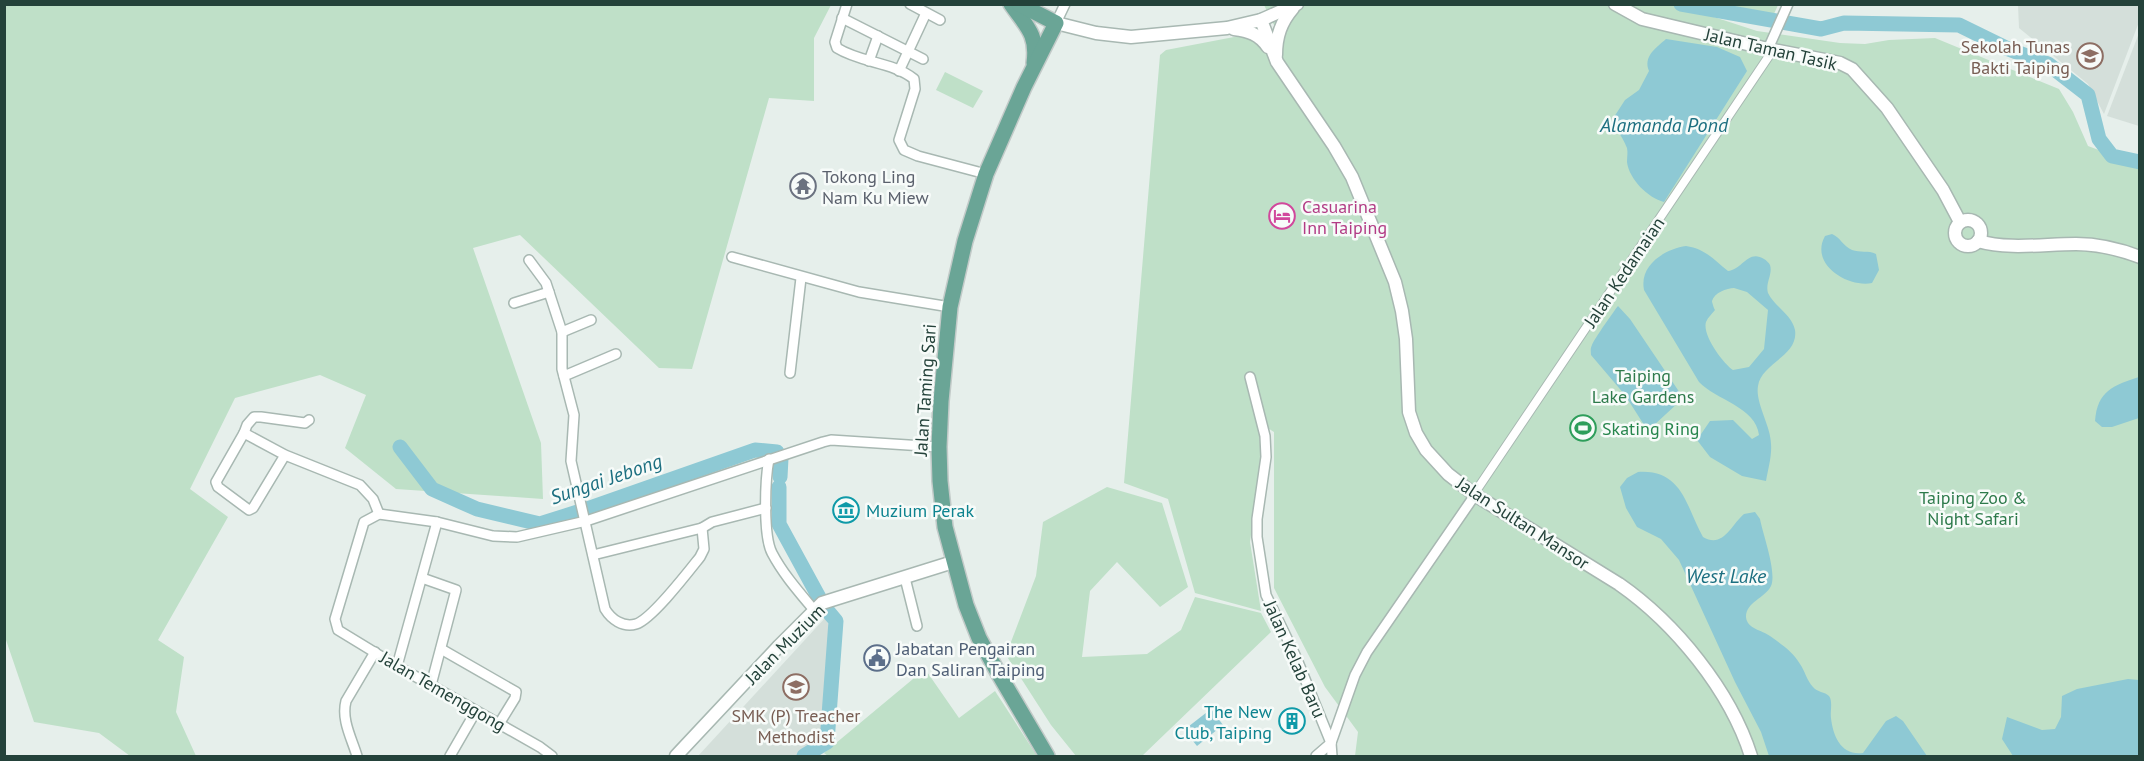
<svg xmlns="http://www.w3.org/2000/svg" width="2144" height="761" font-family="'PT Sans',sans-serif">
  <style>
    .built { fill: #d4dfda }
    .green { fill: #bfe0c8 }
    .water { fill: #8ec9d4; fill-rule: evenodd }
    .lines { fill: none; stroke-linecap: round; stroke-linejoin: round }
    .river { stroke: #8ec9d4; stroke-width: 15 }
    .pedestrian-casing { stroke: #a8b8b2; stroke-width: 10 }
    .minor-casing { stroke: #a8b8b2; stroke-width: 12 }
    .tertiary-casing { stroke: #a8b8b2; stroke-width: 15 }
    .primary-casing { stroke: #c2cac8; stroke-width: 18 }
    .pedestrian { stroke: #fff; stroke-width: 8 }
    .minor { stroke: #fff; stroke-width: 9 }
    .tertiary { stroke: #fff; stroke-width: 12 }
    .primary { stroke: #6aa596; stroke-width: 15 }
    .labels { text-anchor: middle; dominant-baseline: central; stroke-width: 5; stroke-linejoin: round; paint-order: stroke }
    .education-label { font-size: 18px; fill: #785e54; stroke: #f7fbf9; text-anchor: end }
    .street-label { font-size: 18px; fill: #24423a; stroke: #f7fbf9 }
    .worship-label { font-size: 18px; fill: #5b616d; stroke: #f7fbf9; text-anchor: start }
    .hotel-label { font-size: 18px; fill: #b23c85; stroke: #f7fbf9; text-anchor: start }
    .park-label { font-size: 18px; fill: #2d7a4b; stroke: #f7fbf9 }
    .leisure-label { font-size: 18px; fill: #27864d; stroke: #f7fbf9; text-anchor: start }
    .culture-label { font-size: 18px; fill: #0d838f; stroke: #f7fbf9; text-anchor: start }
    .service-label { font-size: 18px; fill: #4e5e75; stroke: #f7fbf9; text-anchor: start }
    .water-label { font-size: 20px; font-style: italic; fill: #1c6f80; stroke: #f7fbf9 }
  </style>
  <rect width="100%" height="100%" fill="#e6efeb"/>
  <!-- built -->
  <g class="built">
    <path d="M2018 5H2139V22L2104 114 2088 84 2019 28Z"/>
    <path d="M2139 33 2140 126H2139L2107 116Z"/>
    <path d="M825 618 833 633 827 742 804 756H698Z"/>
  </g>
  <!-- green -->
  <g class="green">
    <path d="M1674 4 1757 31 1840 43 1865 44 1889 40 1935 38 2059 89 2073 112 2088 146 2139 165V756H1355L1358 732 1325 687 1274 588V432L1257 421 1262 456 1250 542 1261 611 1195 593 1168 499 1124 483 1160 55 1166 50 1276 29 1264 5Z"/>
    <path d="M4 5 5 4 831 5 814 38V101L769 98 692 369 659 368 520 235 473 248 541 443 543 499 396 489 345 448 366 395 320 375 235 398 190 489 228 517 158 640 184 657 176 712 196 756H130L99 733 34 722 5 637Z"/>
    <path d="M1727 5H1778L1774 14Z"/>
    <path d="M945 72 983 91 973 108 936 90Z"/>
    <path d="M1107 487 1162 503 1188 587 1160 607 1117 562 1090 591 1082 657 1147 654 1181 630 1195 597 1261 613 1271 632 1142 756H1076L1051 725 1006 655 1036 576 1043 522Z"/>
    <path d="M925 669 959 718 995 691 1037 756H828L824 753Z"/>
  </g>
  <!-- water -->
  <g class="water">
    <path d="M1666 39 1717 47 1740 57 1747 71 1664 202C1648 198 1629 179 1627 162 1627 157 1628 152 1627 148 1622 135 1617 133 1614 117L1625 100 1639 90 1649 71C1643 56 1656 48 1666 39Z"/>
    <path d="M1832 234C1840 237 1843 246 1852 250 1860 253 1868 250 1876 254L1879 270 1872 283C1849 288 1809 265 1825 236Z"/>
    <path d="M1686 246C1706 249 1714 260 1728 271 1742 270 1748 249 1764 259 1766 260 1769 263 1770 265 1773 274 1765 283 1768 293 1774 306 1792 315 1795 330 1799 356 1761 363 1758 386 1755 403 1771 426 1771 444 1772 456 1768 469 1766 481L1742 476 1710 457 1697 440 1710 421 1733 420 1752 439 1759 435C1756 407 1716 400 1699 382L1644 290C1639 265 1665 249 1686 246ZM1734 288 1747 292 1768 310 1764 349 1749 367 1733 370C1723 363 1702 335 1706 322 1708 317 1712 314 1715 310 1714 309 1712 302 1712 301 1714 293 1727 288 1734 288Z"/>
    <path d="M1618 306 1630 319 1682 396 1680 401 1652 427 1646 428 1625 395 1591 355C1591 351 1590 349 1592 345 1593 341 1616 308 1618 306Z"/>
    <path d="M2139 377V418L2112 427H2102L2095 421C2097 391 2114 385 2139 377Z"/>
    <path d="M1638 472C1683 469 1686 507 1703 537 1723 549 1731 525 1744 514L1755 512 1760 519C1763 535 1777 572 1771 586 1765 598 1746 602 1746 617 1747 629 1762 630 1770 636 1781 644 1793 652 1800 664 1805 671 1807 681 1813 687 1817 692 1825 692 1829 696 1833 701 1830 712 1831 718 1833 737 1842 756 1863 753L1886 721 1896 716 1903 721 1927 756H1769L1761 732 1735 682 1679 560 1661 539 1637 527 1626 508 1620 487 1627 478Z"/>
    <path d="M2128 679 2139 680V756H2013L2002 739 2007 717 2042 730 2055 729 2061 717 2062 696 2077 689Z"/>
    <path d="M1211 709 1223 725 1197 746 1184 730Z"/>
  </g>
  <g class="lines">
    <!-- river -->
    <g class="river">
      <path d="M1681 4 1821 29 1844 23 1959 25 2006 48 2048 64 2088 95 2099 139 2112 156 2140 162"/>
      <path d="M400 447 432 489 477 509 540 524 584 510 755 450 777 452"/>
      <path d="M780 477 781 458"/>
      <path d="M779 487V524L821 601"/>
      <path d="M804 756 827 742 836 621 826 609"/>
    </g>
    <!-- pedestrian casing -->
    <g class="pedestrian-casing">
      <path id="pedestrian" d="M1474 494 1773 50"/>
    </g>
    <!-- minor casing -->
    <g class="minor-casing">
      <g id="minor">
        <path d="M847 4 835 42 837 48C861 63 893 62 914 79L915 89 899 140 904 150 918 156 986 174"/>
        <path d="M910 4 940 20"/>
        <path d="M842 18 923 59"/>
        <path d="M1056 23 1065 4"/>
        <path d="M1768 49 1788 4"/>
        <path d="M869 61 878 36"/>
        <path d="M899 71 926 13"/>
        <path d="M732 257 859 292 950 307"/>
        <path d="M529 260 546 283 562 332V369L574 415 571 461 605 609C611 619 623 628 636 624 652 619 688 572 700 557L704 549 702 528"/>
        <path d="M514 303 549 292"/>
        <path d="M562 332 591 320"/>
        <path d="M790 373 801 278"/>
        <path d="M564 376 616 354"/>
        <path d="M1250 377 1265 436 1266 457 1257 519V537L1266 595 1296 657 1331 743 1332 756"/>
        <path d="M244 433 247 425 254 417H261L305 423 309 420"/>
        <path d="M285 455 253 508 249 510 218 487 216 482 244 433 285 455 360 485 373 499 379 514"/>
        <path d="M769 459C765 479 763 536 772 553 783 574 799 592 814 610"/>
        <path d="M593 555 702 528 712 522 766 508"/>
        <path d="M422 578 456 590 431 685"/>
        <path d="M905 578 917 626"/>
        <path d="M441 649 516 692 515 698 499 724"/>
        <path d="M397 666 437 522"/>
        <path d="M1331 743 1355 675 1367 652 1475 495"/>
        <path d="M357 756C352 739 341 720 346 701L375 652"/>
        <path d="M450 756 476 711"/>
        <path d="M552 756 540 747 397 666 338 630 335 619 364 522 379 514 437 522 493 536 517 537 586 521 823 442 831 440 939 447"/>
        <path d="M1316 756 1331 743"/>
      </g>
    </g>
    <!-- tertiary casing -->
    <g class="tertiary-casing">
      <g id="tertiary">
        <path d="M1615 4 1642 19 1768 49 1840 63 1852 69 1887 108 1943 190 1960 222"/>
        <path d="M1261 20 1277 62 1334 146 1352 177 1395 282 1402 311 1406 339 1409 412 1416 433 1426 450 1448 474 1475 495 1619 584C1675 623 1730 690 1751 756"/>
        <path d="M1056 23 1096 33 1131 37 1227 28 1261 20 1297 4"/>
        <path d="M1234 29C1249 31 1259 34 1268 47"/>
        <path d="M1276 55C1276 36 1281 22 1293 8"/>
        <circle cx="1968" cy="233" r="13"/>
        <path d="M1978 241C2009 250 2044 244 2076 244 2098 244 2119 249 2140 257"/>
        <path d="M676 756 779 646 822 603 953 562"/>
      </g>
    </g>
    <!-- primary casing -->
    <g class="primary-casing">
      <g id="primary">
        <path d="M1011 4C1026 26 1038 34 1034 63"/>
        <path d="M1019 4 1056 23 1024 87 986 174 965 241 950 307 941 401 939 447 940 481 945 527 966 605 979 638 997 671 1047 756"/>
      </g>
    </g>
    <!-- pedestrian -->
    <use href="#pedestrian" class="pedestrian"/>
    <!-- minor -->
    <use href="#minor" class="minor"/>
    <!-- tertiary -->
    <use href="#tertiary" class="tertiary"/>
    <!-- primary -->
    <use href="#primary" class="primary"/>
  </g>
  <!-- icons -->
  <defs>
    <g id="school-ring" transform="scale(1.35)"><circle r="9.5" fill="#f7fbf9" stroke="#8d6e63" stroke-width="1.5"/><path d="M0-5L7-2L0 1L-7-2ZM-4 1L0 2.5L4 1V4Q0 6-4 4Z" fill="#8d6e63"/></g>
    <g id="temple-ring" transform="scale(1.35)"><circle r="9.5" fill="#f7fbf9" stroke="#6b7280" stroke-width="1.5"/><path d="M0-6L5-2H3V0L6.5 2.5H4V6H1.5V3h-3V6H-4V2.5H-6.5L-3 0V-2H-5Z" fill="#6b7280"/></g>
    <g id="hotel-ring" transform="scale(1.35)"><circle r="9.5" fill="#f7fbf9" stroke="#d1479c" stroke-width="1.5"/><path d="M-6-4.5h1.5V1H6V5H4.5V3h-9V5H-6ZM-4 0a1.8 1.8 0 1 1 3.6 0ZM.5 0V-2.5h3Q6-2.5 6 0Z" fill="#d1479c"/></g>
    <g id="stadium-ring" transform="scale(1.35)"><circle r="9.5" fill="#f7fbf9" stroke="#2e9e5b" stroke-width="1.5"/><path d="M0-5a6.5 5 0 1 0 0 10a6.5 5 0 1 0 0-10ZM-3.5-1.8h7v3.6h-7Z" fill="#2e9e5b"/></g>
    <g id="museum-ring" transform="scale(1.35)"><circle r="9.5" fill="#f7fbf9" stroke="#0f9aa8" stroke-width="1.5"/><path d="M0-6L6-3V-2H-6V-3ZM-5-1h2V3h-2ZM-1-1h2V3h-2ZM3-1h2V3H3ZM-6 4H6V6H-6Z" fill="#0f9aa8"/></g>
    <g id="civic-ring" transform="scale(1.35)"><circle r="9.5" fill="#f7fbf9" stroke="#5c6f8a" stroke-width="1.5"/><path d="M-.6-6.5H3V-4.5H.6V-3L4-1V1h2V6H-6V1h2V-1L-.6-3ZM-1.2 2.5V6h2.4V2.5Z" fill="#5c6f8a"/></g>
    <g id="building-ring" transform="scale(1.35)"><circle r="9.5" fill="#f7fbf9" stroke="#0f9aa8" stroke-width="1.5"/><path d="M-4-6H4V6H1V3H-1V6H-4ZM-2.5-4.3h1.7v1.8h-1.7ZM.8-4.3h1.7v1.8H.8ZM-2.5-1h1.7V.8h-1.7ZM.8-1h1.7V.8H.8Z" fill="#0f9aa8"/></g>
  </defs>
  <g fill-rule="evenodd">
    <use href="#school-ring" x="2090" y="56"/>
    <use href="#temple-ring" x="803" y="186"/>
    <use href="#hotel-ring" x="1282" y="216"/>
    <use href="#stadium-ring" x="1583" y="428"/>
    <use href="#museum-ring" x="846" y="510"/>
    <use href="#civic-ring" x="877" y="658"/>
    <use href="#school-ring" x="796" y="687"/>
    <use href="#building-ring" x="1292" y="721"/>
  </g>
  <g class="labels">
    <!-- education labels -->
    <g class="education-label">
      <text x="2070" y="46">Sekolah Tunas<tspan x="2070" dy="21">Bakti Taiping</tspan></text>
      <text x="796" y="715" text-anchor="middle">SMK (P) Treacher<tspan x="796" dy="21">Methodist</tspan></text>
    </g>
    <!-- street labels -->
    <g class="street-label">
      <text transform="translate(1771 49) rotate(13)">Jalan Taman Tasik</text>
      <text transform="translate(1624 272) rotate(-56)">Jalan Kedamaian</text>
      <text transform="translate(925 390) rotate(-86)">Jalan Taming Sari</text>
      <text transform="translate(1523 523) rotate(33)">Jalan Sultan Mansor</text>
      <text transform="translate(785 644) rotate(-45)">Jalan Muzium</text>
      <text transform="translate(1295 659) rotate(66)">Jalan Kelab Baru</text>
      <text transform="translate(443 691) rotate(30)">Jalan Temenggong</text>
    </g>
    <!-- worship labels -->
    <g class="worship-label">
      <text x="822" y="176">Tokong Ling<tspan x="822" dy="21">Nam Ku Miew</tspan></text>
    </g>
    <!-- hotel labels -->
    <g class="hotel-label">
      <text x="1302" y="206">Casuarina<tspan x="1302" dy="21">Inn Taiping</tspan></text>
    </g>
    <!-- park labels -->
    <g class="park-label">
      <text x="1643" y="375">Taiping<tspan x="1643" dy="21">Lake Gardens</tspan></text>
      <text x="1973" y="497">Taiping Zoo &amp;<tspan x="1973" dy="21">Night Safari</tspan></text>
    </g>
    <!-- leisure labels -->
    <g class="leisure-label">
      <text x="1602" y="428">Skating Ring</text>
    </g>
    <!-- culture labels -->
    <g class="culture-label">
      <text x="866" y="510">Muzium Perak</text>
      <text x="1272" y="711" text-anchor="end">The New<tspan x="1272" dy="21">Club, Taiping</tspan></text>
    </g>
    <!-- service labels -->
    <g class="service-label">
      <text x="896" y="648">Jabatan Pengairan<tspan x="896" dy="21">Dan Saliran Taiping</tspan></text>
    </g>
    <!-- water labels -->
    <g class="water-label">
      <text x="1664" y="125">Alamanda Pond</text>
      <text transform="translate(606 479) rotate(-19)">Sungai Jebong</text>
      <text x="1726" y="576">West Lake</text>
    </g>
  </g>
  <!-- border -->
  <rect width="2144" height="761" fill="none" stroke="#24423a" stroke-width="12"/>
</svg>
